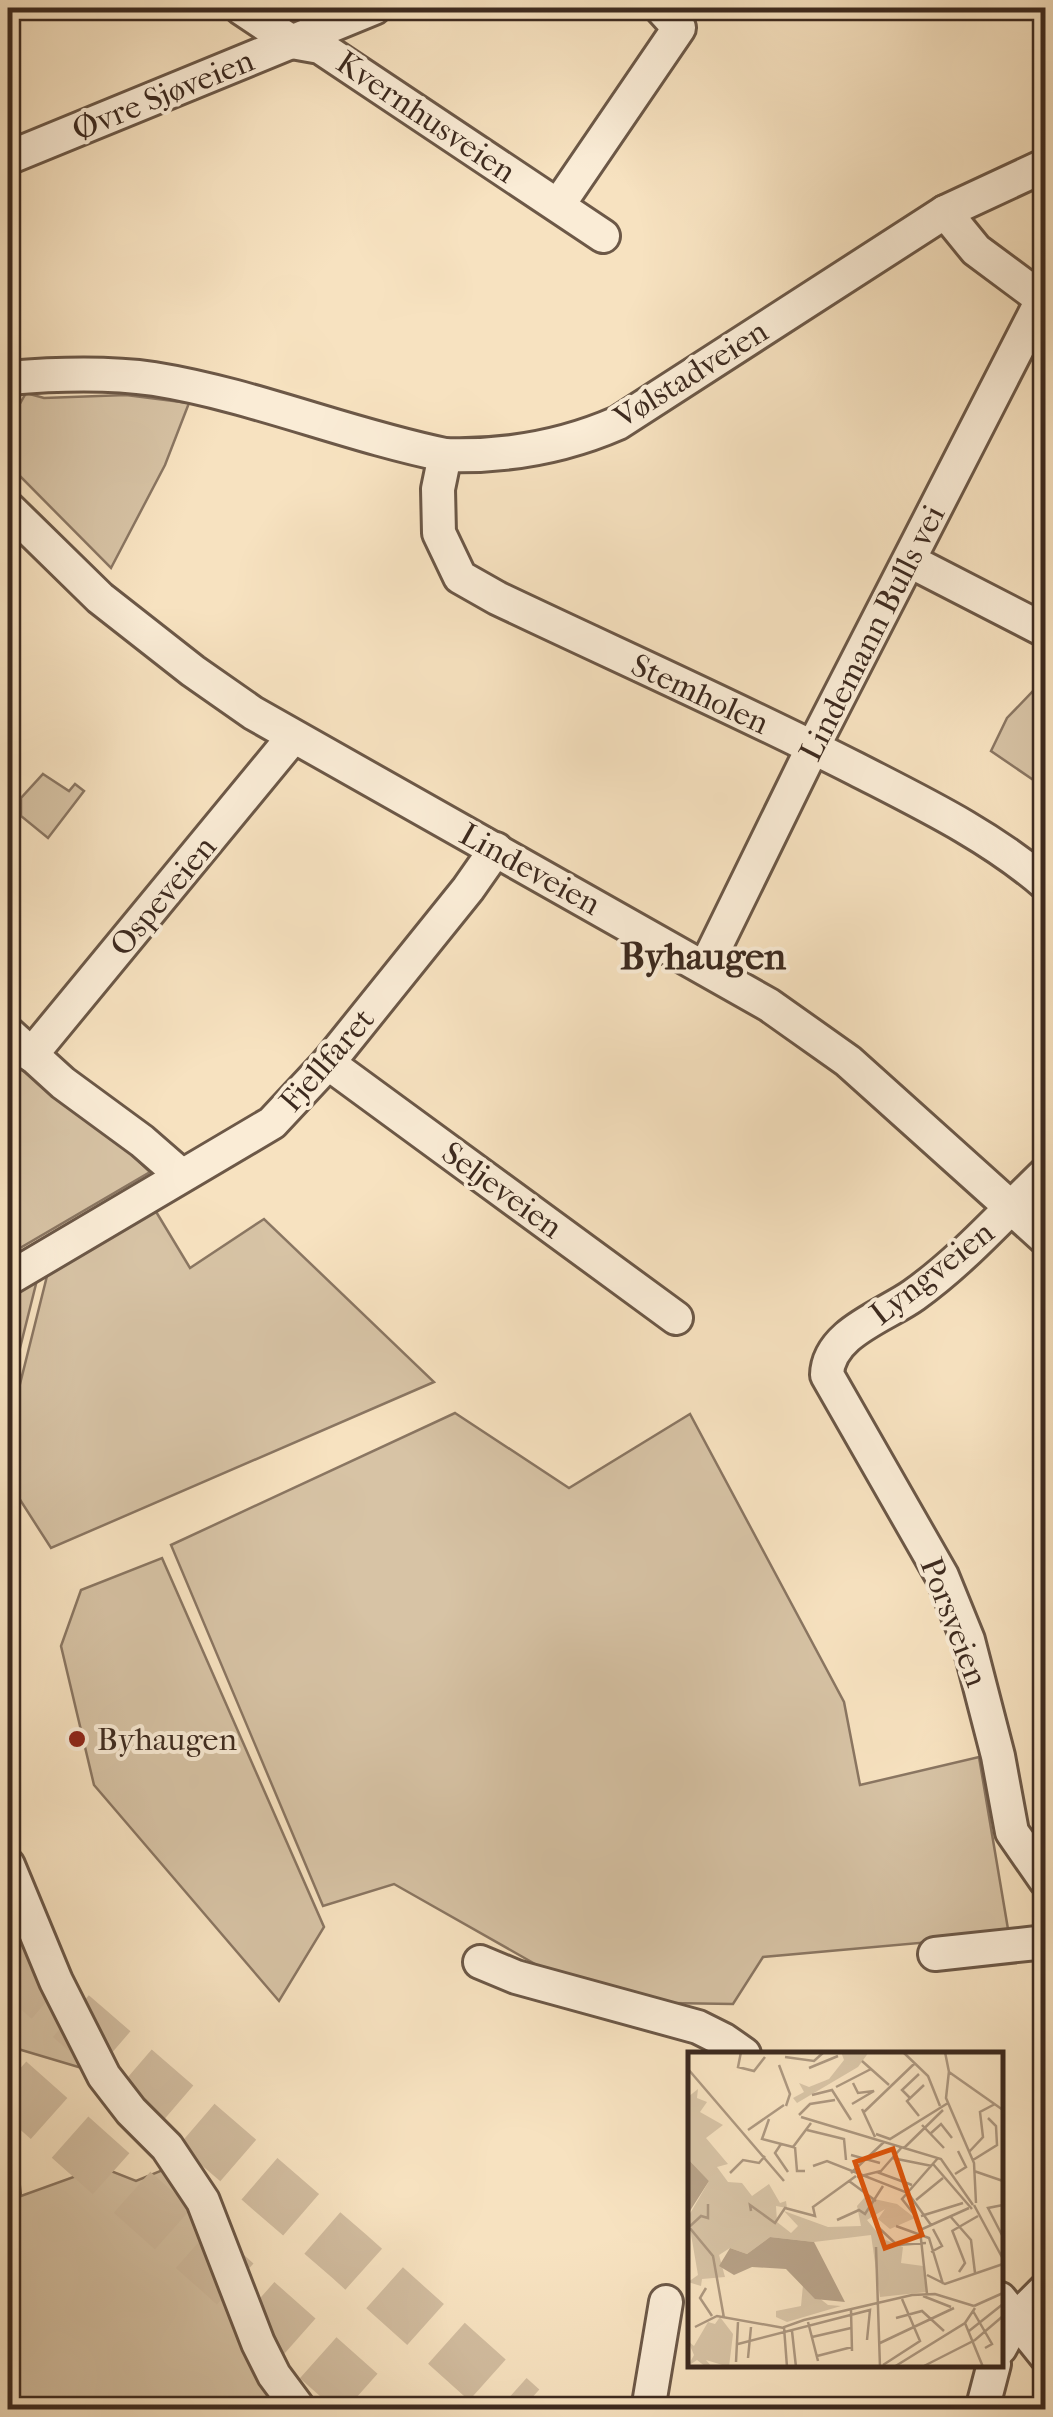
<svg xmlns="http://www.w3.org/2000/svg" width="1053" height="2417" font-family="'IM FELL French Canon',serif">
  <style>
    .green { fill: #d7c3a5; stroke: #8a7662; stroke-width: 2.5 }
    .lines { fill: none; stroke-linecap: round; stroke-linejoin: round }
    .motorway-tunnel { stroke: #d2bda0; stroke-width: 55; stroke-dasharray: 55 28; stroke-linecap: butt }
    .minor-casing { stroke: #6c5847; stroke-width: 38 }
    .minor { stroke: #faecd6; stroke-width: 32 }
    .poi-dot { fill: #8f2418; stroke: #faecd6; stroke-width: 4 }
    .labels { text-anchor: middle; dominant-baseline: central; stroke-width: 8; stroke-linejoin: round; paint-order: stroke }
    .street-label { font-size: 32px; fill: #3d2a1f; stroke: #faecd6 }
    .poi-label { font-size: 32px; fill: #3d2a1f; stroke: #faecd6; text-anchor: start }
    .quarter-label { font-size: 38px; font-weight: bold; fill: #3d2a1f; stroke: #faecd6 }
    .inset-road { fill: none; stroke: #ad9880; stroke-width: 2.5 }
    .view { fill: #df570d; fill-opacity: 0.15; stroke: #df570d; stroke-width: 5 }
    .inset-edge { fill: none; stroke: #3d2a1f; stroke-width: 5 }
  </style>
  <rect width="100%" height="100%" fill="#f7e2c0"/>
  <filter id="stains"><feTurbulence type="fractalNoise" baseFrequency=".002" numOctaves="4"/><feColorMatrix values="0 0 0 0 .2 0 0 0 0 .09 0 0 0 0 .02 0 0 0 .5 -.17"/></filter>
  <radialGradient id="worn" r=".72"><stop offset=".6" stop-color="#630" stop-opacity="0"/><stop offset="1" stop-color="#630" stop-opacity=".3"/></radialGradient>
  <!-- green -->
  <g class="green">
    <path d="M26 393 44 398 126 395 189 403 165 465 111 568 8 464V425Z"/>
    <path d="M1035 689 1045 696V788L991 751 1007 718Z"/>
    <path d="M43 774 69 791 75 784 84 791 48 838 21 816V798Z"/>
    <path d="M8 1037 150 1172 8 1255Z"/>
    <path d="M152 1205 190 1268 264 1219 434 1382 51 1548 8 1481V1432L47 1276Z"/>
    <path d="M37 1280 8 1396V1292Z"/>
    <path d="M455 1413 569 1488 690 1414 844 1702 860 1785 979 1757 1009 1935 763 1957 733 2004 602 2002 394 1884 323 1906 171 1545Z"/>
    <path d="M162 1558 324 1927 279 2001 94 1785 61 1646 81 1590Z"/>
    <path d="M8 1914 85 2069 8 2046Z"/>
    <path d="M8 2079 21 2196 101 2167 136 2181 170 2167 256 2362 298 2409H8Z"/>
  </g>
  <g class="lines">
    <!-- motorway-tunnel -->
    <g class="motorway-tunnel">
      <path d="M8 1962 349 2256 521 2410"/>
      <path d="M8 2082 377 2410"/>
    </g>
    <!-- minor casing -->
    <g class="minor-casing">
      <g id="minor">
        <path d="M241 8 292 42 320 47 603 236"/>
        <path d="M8 158 374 8"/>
        <path d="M559 204 679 28 661 8"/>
        <path d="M945 212 976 250 1046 302"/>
        <path d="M8 378C56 374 105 372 154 379 253 395 347 435 445 455 506 457 563 447 618 423L945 212 1046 165"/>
        <path d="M445 455 438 489 439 533 460 577 497 598C617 655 738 709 856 769 922 803 989 835 1046 884"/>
        <path d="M8 508 100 598 193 671 253 713 769 1005 848 1061 1046 1239"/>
        <path d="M910 561 1046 631"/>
        <path d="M705 968 813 747 1042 300"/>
        <path d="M8 1033 63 1083 142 1141 181 1175"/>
        <path d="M31 1055 293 737"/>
        <path d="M328 1063 676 1318"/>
        <path d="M1046 1173C1002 1215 964 1259 914 1295 885 1316 828 1333 827 1375L942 1576 968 1640 998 1756 1012 1832 1046 1881"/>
        <path d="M8 1279 272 1123 328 1063 468 889 496 849"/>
        <path d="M8 1865 56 1981 104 2076 131 2111 167 2147 203 2201 258 2343 274 2375 300 2410"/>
        <path d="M935 1954 1046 1942"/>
        <path d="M480 1962 516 1977 698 2027 724 2040 744 2054"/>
        <path d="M1000 2299 1046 2356"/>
        <path d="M1000 2348 1016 2319 1046 2289"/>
        <path d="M648 2410 666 2302"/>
        <path d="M982 2410 994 2364"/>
      </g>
    </g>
    <!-- minor -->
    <use href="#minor" class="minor"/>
  </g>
  <!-- markers -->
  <circle class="poi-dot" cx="77" cy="1739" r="10"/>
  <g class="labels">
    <!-- street labels -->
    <g class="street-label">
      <text transform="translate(163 95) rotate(-22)">Øvre Sjøveien</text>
      <text transform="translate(426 117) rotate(34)">Kvernhusveien</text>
      <text transform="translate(691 374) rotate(-32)">Vølstadveien</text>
      <text transform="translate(872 633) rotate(-63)">Lindemann Bulls vei</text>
      <text transform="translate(700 694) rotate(25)">Stemholen</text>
      <text transform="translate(530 869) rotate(29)">Lindeveien</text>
      <text transform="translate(163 896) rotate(-50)">Ospeveien</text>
      <text transform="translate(327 1060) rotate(-49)">Fjellfaret</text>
      <text transform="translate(502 1190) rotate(36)">Seljeveien</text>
      <text transform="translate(932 1273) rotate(-38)">Lyngveien</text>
      <text transform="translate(954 1622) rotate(69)">Porsveien</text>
    </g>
    <!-- poi labels -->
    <g class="poi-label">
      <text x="97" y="1739">Byhaugen</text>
    </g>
    <!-- quarter labels -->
    <g class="quarter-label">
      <text x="703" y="956">Byhaugen</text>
    </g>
  </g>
  <!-- overview -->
  <g transform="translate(688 2052)">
    <rect width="315" height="315" fill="#f7e2c0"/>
    <path d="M153 0H181L170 15 109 51 105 46 116 40 111 31 121 35 141 27 156 8ZM10 37 9 46 19 50 12 60 35 73 18 86 40 112 29 115 40 130 54 131 64 144 81 132 92 151 98 149 99 156 88 154 89 170 103 181 110 174 96 159 140 175 173 174 169 154 177 145 209 152 227 166 202 177 190 167 197 157 179 168 195 187 215 195 213 211 235 214 238 240 192 245 183 183 126 190 82 185 59 202 42 196 31 203 37 225 14 227 13 234 0 230 10 223 0 165 21 129 0 107V45ZM115 233 140 253 153 254 99 270 88 265V259L113 254ZM32 265 45 282 41 315 18 308 24 315H18L9 308 0 314 6 303 0 289 6 294 20 270 27 272Z" fill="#d7c3a5"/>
    <path d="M0 107 21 129 0 162ZM82 185 126 190 157 250 127 247 98 217 64 215 46 223 31 214 42 196 59 202Z" fill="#b8a389"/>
    <path class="inset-road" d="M53 0 50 15 66 19 77 5M215 0 240 24 252 54M257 0 261 20 315 58M97 5 126 9 136 0M174 9 201 33M91 13 102 42 98 54M121 16 150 4M0 17 96 129M261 19 258 46 286 111 288 151M148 35 183 17M124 43 144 38 163 68M222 46 214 38 231 22M164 52 186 39 170 41 165 31M174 57 187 85M176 60 227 11M111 63 122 52 147 48M231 64 219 49 236 33M113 65 253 107 285 153M81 67 74 87 105 95 123 71M234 73 256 96M60 78 96 53M119 78 156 87 158 108M188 82 202 87 260 51M242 82 253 72 264 86M93 92 87 101 100 120M107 95 109 119H117M216 96 255 58M281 100 295 85 292 60 307 52M163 103 192 111M204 106 244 114M285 108 309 93 308 74 300 66M245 112 284 157M125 114 139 109 220 141 243 173M286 119 315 129M189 120 224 133M42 121 55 108 71 111 77 104M163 121 196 90M267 122 278 115 270 99M169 125 193 119 214 95M161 129 188 149M228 148 255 126M20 152V166L13 164 1 175 25 204 36 266M286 153 315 207M315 153 300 156 315 185M63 159 62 153 87 171 97 156 127 164 125 155 168 124M233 164 275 151M262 164 283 188 287 221M229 166 214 147 250 106M149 168 171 158 177 162 195 134M208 174 241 186 255 232M190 175 209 193 238 191M264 178 277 211 271 220M264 179 290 164M188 195 192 315M243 200 254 194 245 177M239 223 257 232 315 212M18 236 12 246 24 264M239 242 232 178 281 156M235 244 263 255M286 254 315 241M163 258 164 299M285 259 304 292 297 296M208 266 234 259 256 279M120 270 130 309M277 271 295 315M7 275 29 264 96 276M104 279 108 315M281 279 315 252M124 285 163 276M192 291 266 256M50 292 182 258 179 288M129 304 164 295M60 306 63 275M48 310 50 270M195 313 232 289 214 247M99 315 96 275 116 268 224 243 247 242 286 254M206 315 277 271 287 256M234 315 287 288 315 264"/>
    <path class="view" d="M205 97 234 183 197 196 167 110Z"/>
    <rect width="315" height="315" class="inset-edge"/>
  </g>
  <!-- margin -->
  <rect width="1053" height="2417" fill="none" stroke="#f7e2c0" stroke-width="40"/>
  <rect x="10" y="10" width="1033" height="2397" fill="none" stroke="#3d2a1f" stroke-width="5"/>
  <rect x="20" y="20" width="1013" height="2377" fill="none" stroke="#3d2a1f" stroke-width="2.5"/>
  <rect width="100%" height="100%" filter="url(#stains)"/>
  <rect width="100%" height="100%" fill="url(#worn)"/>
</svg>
